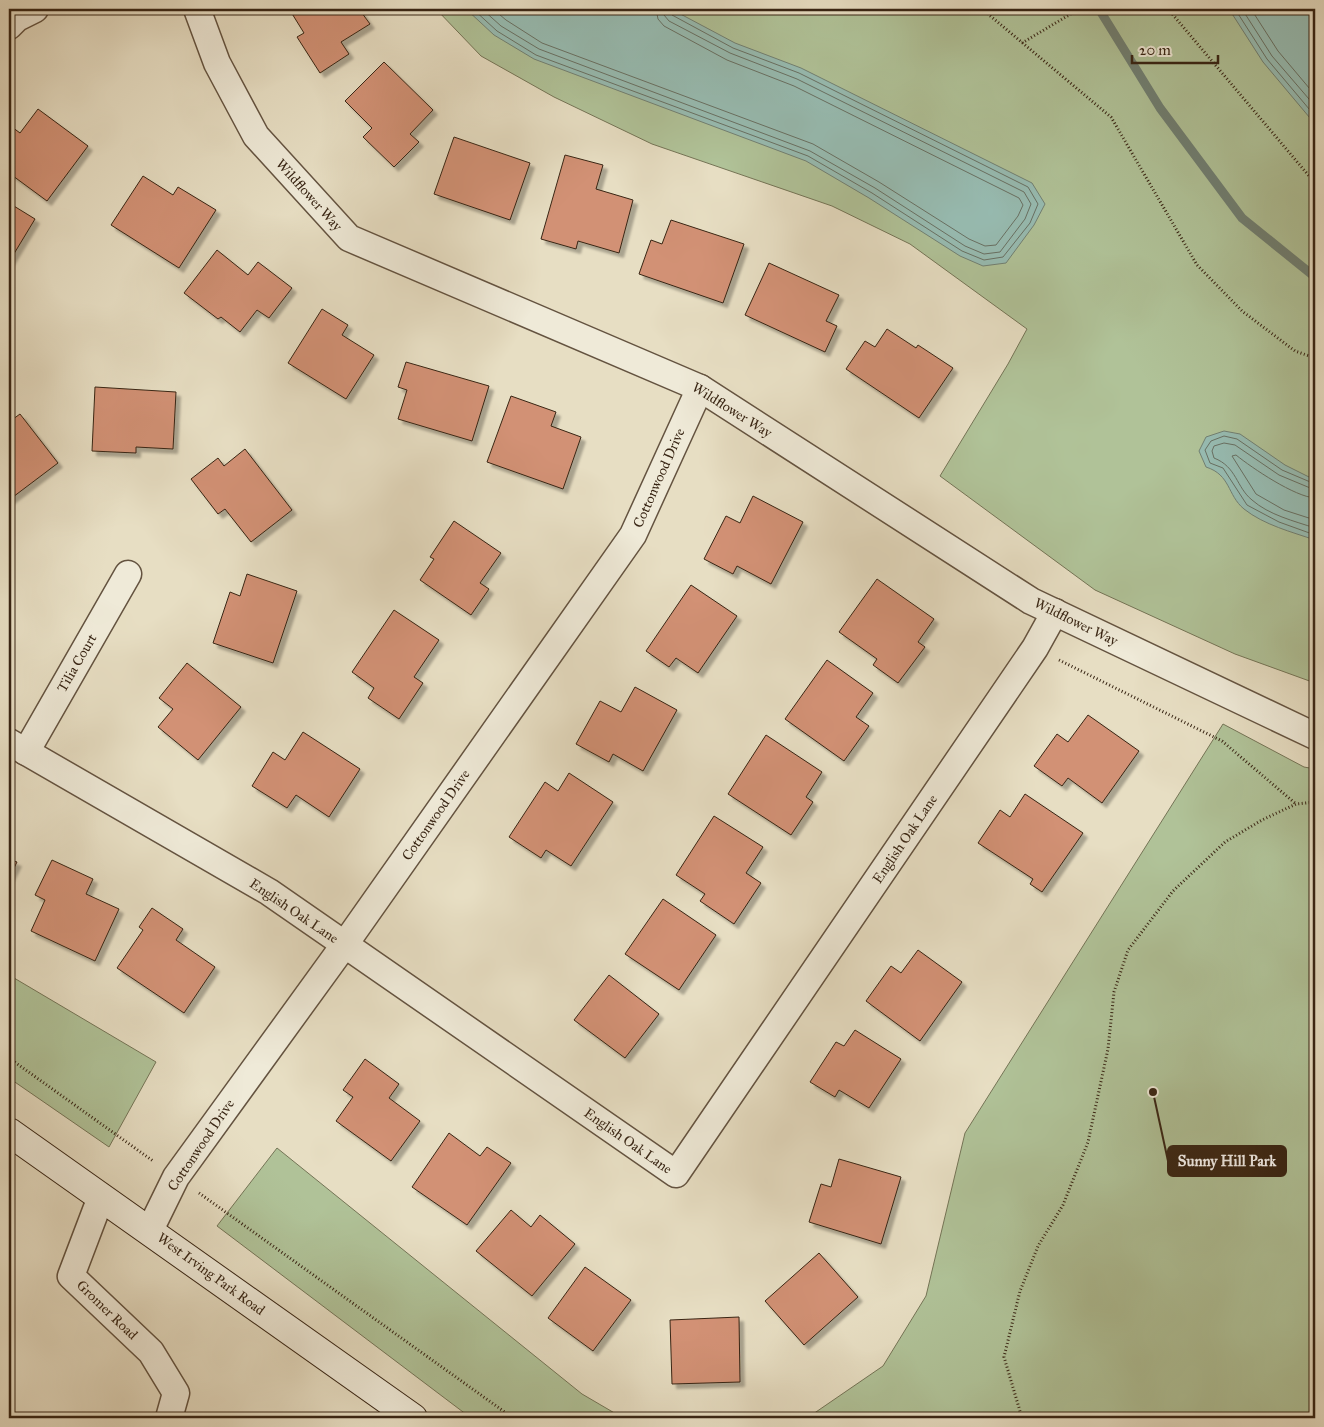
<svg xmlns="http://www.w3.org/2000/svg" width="1324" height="1427" font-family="'IM FELL Great Primer',serif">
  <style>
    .green { fill: #b0c298; stroke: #747456 }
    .water { fill: #97bcb2; stroke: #718073 }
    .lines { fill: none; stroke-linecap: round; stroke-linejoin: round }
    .shore { stroke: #687063; stroke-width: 1 }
    .stream { stroke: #718073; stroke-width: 9 }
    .building { fill: #d29174; stroke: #382514; filter: url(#shadow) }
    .minor-casing { stroke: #645340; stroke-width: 29 }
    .secondary-casing { stroke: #382514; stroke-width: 30 }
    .path { stroke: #382514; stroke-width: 3; stroke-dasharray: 1 2.5; stroke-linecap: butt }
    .minor { stroke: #efead8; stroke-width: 26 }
    .secondary { stroke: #efead8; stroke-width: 28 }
    .labels { text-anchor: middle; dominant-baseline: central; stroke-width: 4.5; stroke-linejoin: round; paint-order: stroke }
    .street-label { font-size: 14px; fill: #382514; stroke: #efead8 }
    .leader { fill: none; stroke: #382514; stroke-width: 2 }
    .callout-dot { fill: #382514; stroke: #efead8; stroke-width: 2 }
    .callout { fill: #382514; stroke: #382514; stroke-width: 2 }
    .callout-label { font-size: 15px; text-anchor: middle; font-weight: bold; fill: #fff }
  </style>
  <defs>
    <filter id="shadow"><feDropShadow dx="4.5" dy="4.5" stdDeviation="1" flood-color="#0004"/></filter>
  </defs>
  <rect width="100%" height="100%" fill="#e7dec3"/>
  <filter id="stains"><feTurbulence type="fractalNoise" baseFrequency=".004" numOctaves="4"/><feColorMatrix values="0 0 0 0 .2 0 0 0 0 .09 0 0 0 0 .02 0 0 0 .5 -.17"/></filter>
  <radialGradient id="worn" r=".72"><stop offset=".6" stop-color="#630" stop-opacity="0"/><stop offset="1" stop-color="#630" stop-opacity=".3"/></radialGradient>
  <!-- green -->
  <g class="green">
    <path d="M436 9H1315V683L1235 654 1095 590 940 476 1008 364 1027 329 910 244 832 206 652 144 554 97 481 56Z"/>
    <path d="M1223 724 1304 767 1315 769V1418H795L813 1414 883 1366 926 1296 965 1133Z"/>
    <path d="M9 975 156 1062 109 1147 9 1078Z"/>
    <path d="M277 1148 582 1394 623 1418H471L217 1226Z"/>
  </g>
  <!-- water -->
  <g class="water">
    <path d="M466 9H671L735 43 801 68 1032 183 1045 204 1034 225 1006 263 983 266 960 256 869 198 806 161 534 59 494 35Z"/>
    <path d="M1229 9H1315V124L1263 62Z"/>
    <path d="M1224 431 1240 434 1285 465 1315 480V540C1292 532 1264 525 1244 509 1227 495 1231 475 1206 467L1199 451 1206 437Z"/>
  </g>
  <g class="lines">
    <!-- shore -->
    <g class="shore">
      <path d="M473 9 497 31 536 55 808 156 872 193 962 251 984 260 1003 257 1030 223 1038 204 1028 187 799 73 733 48 672 15 669 9"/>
      <path d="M482 9 501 26 539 49 810 151 875 188 965 246 984 254 1000 252 1025 219 1031 204 1024 192 797 79 730 53 669 21 664 15 663 9"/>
      <path d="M493 9 506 20 542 43 813 144 879 182 969 239 985 246 996 245 1018 216 1023 205 1019 198 794 86 727 60 664 26 658 19 656 9"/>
      <path d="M1235 9 1267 59 1315 116"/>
      <path d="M1242 9 1272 56 1315 106"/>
      <path d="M1251 9 1278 51 1315 95"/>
      <path d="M1315 484 1282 470 1237 439 1224 436 1211 441 1205 450 1210 463 1223 468 1247 505 1279 522 1315 535"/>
      <path d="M1315 490 1279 475 1235 445 1224 443 1214 446 1212 451 1214 458C1237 467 1236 487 1252 500 1269 515 1294 521 1315 528"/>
      <path d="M1315 498C1295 497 1252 468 1236 455L1232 456 1256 494 1284 510 1315 520"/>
    </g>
    <!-- stream -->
    <path class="stream" d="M1099 9 1160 108 1242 218 1315 277"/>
  </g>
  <!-- building -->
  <g class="building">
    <path d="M296 9H359L370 24 341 42 349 54 320 73 297 37 304 33 291 12Z"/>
    <path d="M384 62 433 110 410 134 419 142 394 167 363 137 372 128 345 101Z"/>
    <path d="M38 109 88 146 47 201 9 173V131L12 127 20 133Z"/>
    <path d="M454 137 530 163 510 220 434 194Z"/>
    <path d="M565 155 603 165 596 189 633 200 619 253 578 241 576 249 541 239Z"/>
    <path d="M143 176 173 195 178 187 216 210 179 268 111 225Z"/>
    <path d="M9 203 35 219 9 262Z"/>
    <path d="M671 220 744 244 723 303 639 274 651 240 662 244Z"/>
    <path d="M217 250 248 275 258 262 292 288 269 318 257 310 240 332 221 317 218 319 184 293Z"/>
    <path d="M769 263 839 295 826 321 837 326 825 352 745 315Z"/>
    <path d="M322 309 348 325 342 335 374 355 346 399 288 363Z"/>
    <path d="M887 329 916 348 918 345 953 368 919 418 846 369 865 341 875 347Z"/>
    <path d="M406 362 489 386 472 441 398 419 407 390 398 387Z"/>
    <path d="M95 387 176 392 173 449 136 447V453L92 451Z"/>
    <path d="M511 396 556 412 551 426 581 437 563 489 487 462Z"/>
    <path d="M20 414 58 463 9 500V422Z"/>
    <path d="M245 449 292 510 251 542 225 509 218 514 191 479 218 458 224 466Z"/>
    <path d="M753 496 803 522 771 584 737 566 733 574 704 559 726 516 740 523Z"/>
    <path d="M454 521 501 553 480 583 489 589 471 615 420 580 434 559 430 557Z"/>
    <path d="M247 574 297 591 273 663 213 643 230 592 240 596Z"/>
    <path d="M877 579 934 619 918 642 925 647 898 683 873 665 877 659 839 632Z"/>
    <path d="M691 585 737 616 698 673 676 658 669 667 646 651Z"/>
    <path d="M394 610 439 640 414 677 423 683 399 719 368 698 374 688 352 672Z"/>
    <path d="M827 660 873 693 856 717 869 726 844 761 785 719Z"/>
    <path d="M187 663 241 707 198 760 158 727 173 709 159 698Z"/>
    <path d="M635 687 677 710 643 771 613 754 609 762 576 744 600 701 621 712Z"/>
    <path d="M1088 715 1139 751 1102 803 1068 778 1062 786 1034 766 1057 734 1068 742Z"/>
    <path d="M303 732 360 769 329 817 296 795 287 808 252 786 273 752 285 760Z"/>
    <path d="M766 735 822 772 806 797 813 802 791 835 728 794Z"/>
    <path d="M569 773 613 802 571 866 546 850 541 858 509 837 545 782 558 791Z"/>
    <path d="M1025 794 1083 833 1042 892 1030 884 1033 879 978 843 1000 810 1010 817Z"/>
    <path d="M714 816 763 847 746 873 761 883 734 924 700 901 705 894 676 875Z"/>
    <path d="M9 859 17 862 9 878Z"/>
    <path d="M52 860 93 879 86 894 119 909 95 961 31 931 45 900 35 895Z"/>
    <path d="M663 899 716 935 679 990 625 954Z"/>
    <path d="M152 908 183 929 176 940 215 967 184 1013 117 968 143 930 139 927Z"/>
    <path d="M918 950 962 982 920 1041 866 1001 891 966 901 973Z"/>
    <path d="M609 975 659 1014 625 1058 574 1020Z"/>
    <path d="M855 1030 901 1059 869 1108 839 1090 835 1097 810 1082 836 1042 844 1046Z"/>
    <path d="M365 1059 399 1084 389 1098 420 1121 391 1161 336 1121 353 1097 343 1090Z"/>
    <path d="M449 1133 480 1156 487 1147 511 1163 467 1225 412 1187Z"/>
    <path d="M839 1159 901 1177 881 1244 809 1222 821 1184 831 1187Z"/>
    <path d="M511 1210 531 1227 540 1215 575 1244 532 1296 476 1251Z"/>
    <path d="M819 1253 858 1297 804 1345 765 1301Z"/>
    <path d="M585 1267 631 1300 593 1351 548 1318Z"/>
    <path d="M739 1317 740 1382 672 1384 670 1320Z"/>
  </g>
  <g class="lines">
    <!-- minor casing -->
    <g class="minor-casing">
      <g id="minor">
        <path d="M197 9 217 63 256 136 349 238 700 388 1031 601 1315 736"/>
        <path d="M9 26 17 18 35 9"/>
        <path d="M9 742 269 892 676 1174 1035 648 1055 612"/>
        <path d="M26 752 128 574"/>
        <path d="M101 1197 71 1276 151 1352 176 1393 169 1418"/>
        <path d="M150 1230 176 1177 345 944 633 535 700 388"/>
      </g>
    </g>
    <!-- secondary casing -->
    <g class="secondary-casing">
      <path id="secondary" d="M9 1132 413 1418"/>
    </g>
    <!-- path -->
    <g class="path">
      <path d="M982 9 1111 117 1197 265 1242 311 1295 351 1315 358"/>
      <path d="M1168 9 1315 183"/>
      <path d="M1022 43 1079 9"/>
      <path d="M1059 660 1222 741 1296 804"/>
      <path d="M9 1058 153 1161"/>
      <path d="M199 1193 513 1418"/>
      <path d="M1022 1418 1004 1357 1020 1291 1038 1246 1063 1205 1088 1142 1108 1049 1114 992 1128 950 1173 891 1225 842 1262 820 1296 804 1315 802"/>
    </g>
    <!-- minor -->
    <use href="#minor" class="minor"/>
    <!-- secondary -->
    <use href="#secondary" class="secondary"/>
  </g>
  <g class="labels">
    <!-- street labels -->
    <g class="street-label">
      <text transform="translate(309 195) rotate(48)">Wildflower Way</text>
      <text transform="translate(732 410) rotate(32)">Wildflower Way</text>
      <text transform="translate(659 478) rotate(-66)">Cottonwood Drive</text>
      <text transform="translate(1076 622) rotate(26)">Wildflower Way</text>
      <text transform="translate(77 663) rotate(-60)">Tilia Court</text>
      <text transform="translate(436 815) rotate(-55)">Cottonwood Drive</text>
      <text transform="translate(905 839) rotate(-56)">English Oak Lane</text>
      <text transform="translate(294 911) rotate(34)">English Oak Lane</text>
      <text transform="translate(628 1141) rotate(35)">English Oak Lane</text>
      <text transform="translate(201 1145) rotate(-56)">Cottonwood Drive</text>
      <text transform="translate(211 1274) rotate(36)">West Irving Park Road</text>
      <text transform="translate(107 1310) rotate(44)">Gromer Road</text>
    </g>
  </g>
  <!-- callouts -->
  <path class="leader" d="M1153 1092L1168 1161"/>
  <circle class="callout-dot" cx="1153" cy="1092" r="5"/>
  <rect class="callout" x="1168" y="1146" width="118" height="30" rx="5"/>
  <g class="callout-label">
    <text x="1227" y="1166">Sunny Hill Park</text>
  </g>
  <!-- margin -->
  <rect width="1324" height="1427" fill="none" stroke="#e7dec3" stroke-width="30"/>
  <rect x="10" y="10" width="1304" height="1407" fill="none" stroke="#382514" stroke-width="2.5"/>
  <rect x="15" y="15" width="1294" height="1397" fill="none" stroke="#382514"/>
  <!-- scale -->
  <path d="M1132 55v8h86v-8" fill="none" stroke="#382514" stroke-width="2.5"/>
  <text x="1139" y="55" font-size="15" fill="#382514" stroke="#efead8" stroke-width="4" paint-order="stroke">20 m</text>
  <rect width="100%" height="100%" filter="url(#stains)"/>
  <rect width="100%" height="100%" fill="url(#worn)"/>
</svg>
